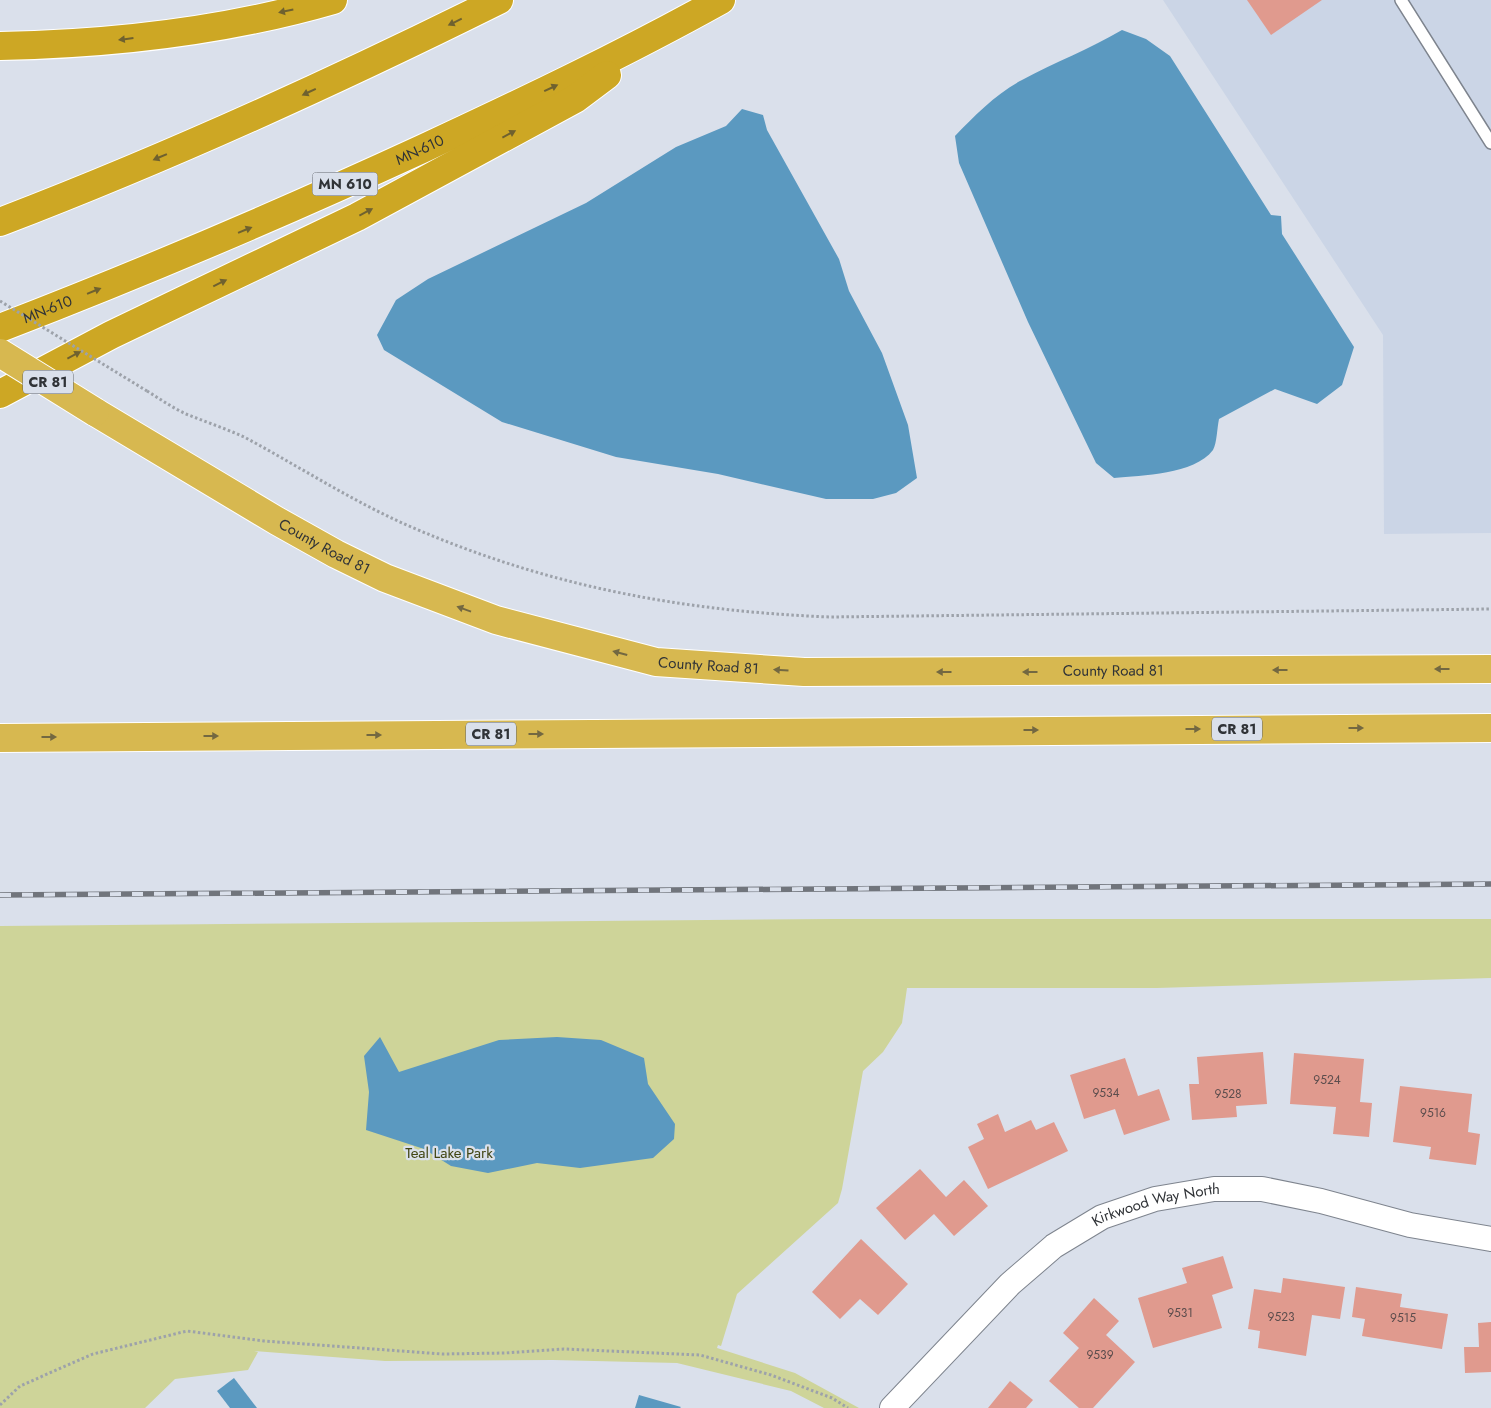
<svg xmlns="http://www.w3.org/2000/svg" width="1491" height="1408" font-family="Jost,sans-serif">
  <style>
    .built { fill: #cbd5e6 }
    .green { fill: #ced499 }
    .water { fill: #5b99c0 }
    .building { fill: #e09a8e }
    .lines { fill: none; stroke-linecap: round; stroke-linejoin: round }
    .service-casing { stroke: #7e848e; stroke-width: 14 }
    .minor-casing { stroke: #7e848e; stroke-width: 26 }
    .trunk-casing { stroke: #fff; stroke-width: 30 }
    .motorway-casing { stroke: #fff; stroke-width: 30 }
    .path { stroke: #9da2aa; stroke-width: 3; stroke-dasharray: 2.5 2.5; stroke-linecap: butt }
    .service { stroke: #fff; stroke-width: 11 }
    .minor { stroke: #fff; stroke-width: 24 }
    .trunk { stroke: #d7b850; stroke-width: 28 }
    .motorway { stroke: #cda724; stroke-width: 28 }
    .rail-casing { stroke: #71757c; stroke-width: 5.5 }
    .rail { stroke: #dae0eb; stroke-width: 4; stroke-dasharray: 11; stroke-linecap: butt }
    .trunk-bridge-casing { stroke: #fff; stroke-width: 30; stroke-linecap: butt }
    .path-bridge { stroke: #9da2aa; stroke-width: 3; stroke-dasharray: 2.5 2.5; stroke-linecap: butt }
    .trunk-bridge { stroke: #d7b850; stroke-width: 28 }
    .oneway { fill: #6f612f }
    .oneway2 { fill: #736841 }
    .labels { text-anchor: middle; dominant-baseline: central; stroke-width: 4.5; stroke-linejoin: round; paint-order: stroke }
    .number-label { font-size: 12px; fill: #5c4d4d }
    .shield { fill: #dae0eb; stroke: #63676d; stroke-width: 1 }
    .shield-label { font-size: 14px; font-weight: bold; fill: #303337 }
    .street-label { font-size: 15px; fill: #303337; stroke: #dae0eb }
    .park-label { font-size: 15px; fill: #424614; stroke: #dae0eb }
  </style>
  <rect width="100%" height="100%" fill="#dae0eb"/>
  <!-- built -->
  <path class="built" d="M1163 0H1491V533L1384 534 1383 335Z"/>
  <!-- green -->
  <path class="green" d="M835 919H1491V978L1157 988H907L902 1023 883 1052 863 1071 842 1189 838 1203 737 1294 721 1346 718 1345 717 1348 795 1373 859 1408H824L791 1391 677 1363 553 1360 385 1361 254 1351 258 1352 248 1370 175 1379 145 1408H0V926Z"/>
  <!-- water -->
  <g class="water">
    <path d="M1122 30 1146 39 1170 56 1271 215 1281 216 1282 234 1354 347 1342 385 1317 404 1275 389 1219 419C1217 428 1217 443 1213 450 1194 475 1142 475 1114 478L1096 463 1028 322 959 163 955 136C975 115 997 93 1022 80 1055 62 1090 49 1122 30Z"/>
    <path d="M742 109 763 115 767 130 839 259 849 291 882 353 908 425 917 478 896 493 873 499H826L718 474 616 457 502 422 384 350 377 335 396 300 428 279 586 203 676 147 726 126Z"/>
    <path d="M380 1037 399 1072 499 1040 557 1037 601 1040 644 1058 648 1084 675 1124 674 1139 653 1158 580 1168 537 1163 488 1173 451 1166 424 1149 366 1130 369 1092 364 1056Z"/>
    <path d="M234 1378 257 1408H230L217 1391Z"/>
    <path d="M639 1395 681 1407 680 1408H635Z"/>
  </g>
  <!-- building -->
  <g class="building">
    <path d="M1247 0H1322L1271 35Z"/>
    <path d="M1263 1052 1267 1104 1236 1106 1237 1117 1192 1120 1189 1084H1199L1197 1057Z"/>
    <path d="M1294 1053 1364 1059 1360 1102 1372 1103 1369 1137 1333 1134 1336 1107 1290 1104Z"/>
    <path d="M1125 1058 1138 1096 1159 1089 1170 1120 1124 1135 1115 1109 1084 1119 1070 1075Z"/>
    <path d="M1400 1086 1472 1094 1468 1132 1480 1134 1476 1165 1429 1159 1431 1147 1393 1142Z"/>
    <path d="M998 1114 1005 1132 1031 1120 1036 1130 1054 1122 1068 1151 988 1189 968 1147 984 1139 977 1124Z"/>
    <path d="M920 1169 946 1197 964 1180 988 1206 954 1236 934 1214 905 1240 876 1208Z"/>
    <path d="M861 1239 908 1284 878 1315 860 1299 840 1319 812 1292Z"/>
    <path d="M1223 1256 1233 1288 1212 1295 1222 1328 1153 1348 1138 1298 1187 1283 1182 1268Z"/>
    <path d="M1283 1278 1345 1287 1340 1319 1312 1315 1306 1356 1258 1348 1260 1331 1248 1329 1254 1289 1281 1293Z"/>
    <path d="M1356 1287 1402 1294 1400 1307 1448 1314 1442 1349 1362 1336 1365 1319 1352 1317Z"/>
    <path d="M1094 1298 1119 1321 1106 1335 1135 1362 1093 1408H1079L1049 1381 1079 1348 1063 1333Z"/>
    <path d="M1491 1322V1372L1465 1373 1464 1347H1479L1478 1323Z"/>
    <path d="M1010 1381 1033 1400 1026 1408H988Z"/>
  </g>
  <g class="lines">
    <!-- service casing -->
    <g class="service-casing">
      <path id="service" d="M1401 0 1491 143"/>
    </g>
    <!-- minor casing -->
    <g class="minor-casing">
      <g id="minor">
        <path id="s1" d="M892 1408 1010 1284 1054 1246 1102 1217 1155 1199 1214 1189H1262L1321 1201 1410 1225 1491 1239"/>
      </g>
    </g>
    <!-- trunk casing -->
    <g class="trunk-casing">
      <g id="trunk">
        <path id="s2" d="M95 412 277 521 336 554 385 578 496 620 656 662 804 672 1491 669"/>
        <path d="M0 738 1491 728"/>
      </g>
    </g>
    <!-- motorway casing -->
    <g class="motorway-casing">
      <g id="motorway">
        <path d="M0 46C112 44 226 31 333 0"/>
        <path d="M0 222C170 157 336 81 499 0"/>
        <path id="s3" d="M0 328C143 273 283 213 422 149 523 102 624 54 721 0"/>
        <path d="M0 394 111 335 357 217 575 99 607 75"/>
      </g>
    </g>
    <!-- path -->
    <g class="path">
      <path d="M147 391C160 399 173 408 186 414 206 422 227 429 246 438 300 467 352 501 409 526 547 586 680 611 830 617L1491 609"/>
      <path d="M0 1405 20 1386 93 1354 187 1331 264 1341 442 1354 505 1353 564 1349 700 1355 771 1375 832 1398 848 1408"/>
    </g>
    <!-- service -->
    <use href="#service" class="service"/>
    <!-- minor -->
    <use href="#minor" class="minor"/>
    <!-- trunk -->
    <use href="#trunk" class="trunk"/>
    <!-- motorway -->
    <use href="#motorway" class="motorway"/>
    <!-- rail casing -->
    <g class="rail-casing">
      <path id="rail" d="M0 895 1491 884"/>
    </g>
    <!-- rail -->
    <use href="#rail" class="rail"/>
    <!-- trunk-bridge casing -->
    <g class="trunk-bridge-casing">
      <path id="trunk-bridge" d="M0 353 95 412"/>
    </g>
    <!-- path-bridge -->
    <path class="path-bridge" d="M0 301 147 391"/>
    <!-- trunk-bridge -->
    <use href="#trunk-bridge" class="trunk-bridge"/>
  </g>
  <!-- one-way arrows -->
  <defs><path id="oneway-solid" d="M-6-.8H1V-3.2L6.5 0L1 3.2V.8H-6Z" transform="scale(1.25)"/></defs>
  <g class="oneway">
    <use href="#oneway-solid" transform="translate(286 11) rotate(168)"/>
    <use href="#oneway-solid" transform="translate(455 22) rotate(154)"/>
    <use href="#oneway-solid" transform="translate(126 39) rotate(173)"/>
    <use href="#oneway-solid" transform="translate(551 88) rotate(-25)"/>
    <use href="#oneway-solid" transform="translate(309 92) rotate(155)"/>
    <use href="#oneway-solid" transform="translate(509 134) rotate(-28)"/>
    <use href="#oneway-solid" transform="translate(160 157) rotate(157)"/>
    <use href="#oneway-solid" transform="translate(366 212) rotate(-28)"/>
    <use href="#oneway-solid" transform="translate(245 230) rotate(-22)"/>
    <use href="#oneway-solid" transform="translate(220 283) rotate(-26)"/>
    <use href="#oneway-solid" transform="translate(94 291) rotate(-22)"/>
    <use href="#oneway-solid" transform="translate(74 355) rotate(-28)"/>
  </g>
  <g class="oneway2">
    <use href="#oneway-solid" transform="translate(464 609) rotate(-160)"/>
    <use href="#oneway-solid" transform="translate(620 653) rotate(-165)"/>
    <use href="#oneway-solid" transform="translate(1442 669) rotate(180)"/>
    <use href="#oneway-solid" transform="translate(781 670) rotate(-176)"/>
    <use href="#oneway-solid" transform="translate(1280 670) rotate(180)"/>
    <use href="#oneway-solid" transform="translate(944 672) rotate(-180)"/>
    <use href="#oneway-solid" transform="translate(1030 672) rotate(180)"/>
    <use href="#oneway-solid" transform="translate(1356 728)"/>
    <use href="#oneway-solid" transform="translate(1193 729)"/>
    <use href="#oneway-solid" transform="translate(1031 730)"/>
    <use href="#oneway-solid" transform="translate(536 734)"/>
    <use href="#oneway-solid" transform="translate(374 735)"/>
    <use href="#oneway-solid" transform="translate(211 736)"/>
    <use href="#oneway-solid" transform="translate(49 737)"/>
  </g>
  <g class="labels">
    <!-- number labels -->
    <g class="number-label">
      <text x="1327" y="1080">9524</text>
      <text x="1106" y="1093">9534</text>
      <text x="1228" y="1094">9528</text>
      <text x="1433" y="1113">9516</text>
      <text x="1180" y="1313">9531</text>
      <text x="1281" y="1317">9523</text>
      <text x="1403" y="1318">9515</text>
      <text x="1100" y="1355">9539</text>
    </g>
    <!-- shield labels -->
    <g class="shield">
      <rect x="312.5" y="172.5" width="65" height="23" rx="4"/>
      <rect x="23" y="370.5" width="50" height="23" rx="4"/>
      <rect x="1212" y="717.5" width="50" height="23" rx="4"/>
      <rect x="466" y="722.5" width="50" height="23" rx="4"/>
    </g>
    <g class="shield-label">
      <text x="345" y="184">MN 610</text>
      <text x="48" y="382">CR 81</text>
      <text x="1237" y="729">CR 81</text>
      <text x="491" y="734">CR 81</text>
    </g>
    <!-- street labels -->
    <g class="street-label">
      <text stroke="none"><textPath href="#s3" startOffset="456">MN-610</textPath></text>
      <text stroke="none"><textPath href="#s3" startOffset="51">MN-610</textPath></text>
      <text stroke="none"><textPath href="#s2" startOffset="266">County Road 81</textPath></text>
      <text stroke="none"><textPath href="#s2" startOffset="671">County Road 81</textPath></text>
      <text stroke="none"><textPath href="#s2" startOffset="1076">County Road 81</textPath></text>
      <text stroke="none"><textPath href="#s1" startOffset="341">Kirkwood Way North</textPath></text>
    </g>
    <!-- park labels -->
    <g class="park-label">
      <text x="449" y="1153">Teal Lake Park</text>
    </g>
  </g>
</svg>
